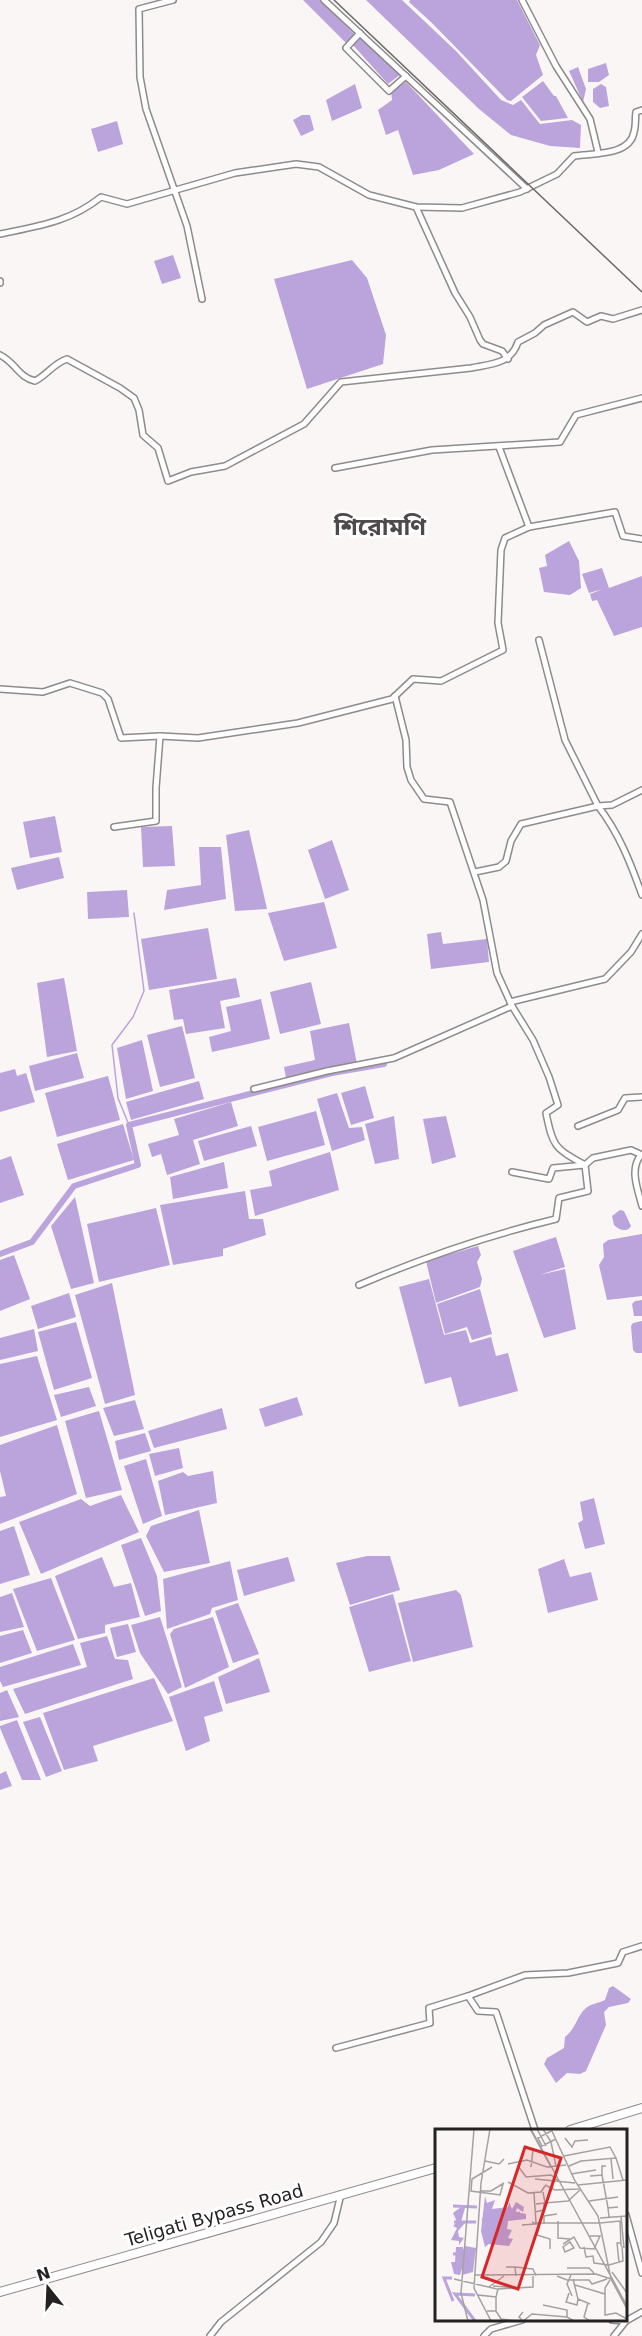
<svg xmlns="http://www.w3.org/2000/svg" width="642" height="2336" font-family="'DejaVu Sans','Noto Sans Bengali',sans-serif">
  <style>
    .water { fill: #bba4db }
    .lines { fill: none; stroke-linecap: round; stroke-linejoin: round }
    .stream { stroke: #bba4db; stroke-width: 1.5 }
    .canal { stroke: #bba4db; stroke-width: 6 }
    .street-casing { stroke: #8f8a8b; stroke-width: 8 }
    .secondary-casing { stroke: #8f8a8b; stroke-width: 10 }
    .street { stroke: #fff; stroke-width: 5 }
    .secondary { stroke: #fff; stroke-width: 8 }
    .rail { stroke: #6d6a6a; stroke-width: 1.5 }
    .labels { text-anchor: middle; dominant-baseline: central; stroke-width: 6; stroke-linejoin: round; paint-order: stroke }
    .street-label { font-size: 18px; fill: #232121; stroke: #fff }
    .district-label { font-size: 24px; font-weight: bold; fill: #4e4a4b; stroke: #fff }
    .inset-river { fill: none; stroke: #bba4db; stroke-width: 3 }
    .inset-road { fill: none; stroke: #a5a1a1; stroke-width: 1.5 }
    .view { fill: #d62828; fill-opacity: 0.15; stroke: #d62828; stroke-width: 3 }
    .inset-edge { fill: none; stroke: #232121; stroke-width: 3 }
  </style>
  <rect width="100%" height="100%" fill="#fbf6f6"/>
  <!-- water -->
  <g class="water">
    <path d="M303 0H321L355 35 346 43Z"/>
    <path d="M366 0H402L456 51 501 100 513 105 521 100 540 124 572 120 581 125 580 148 550 146 511 135 479 109Z"/>
    <path d="M410 0H517L540 45 536 55 543 75 511 101 507 100 432 23 409 2Z"/>
    <path d="M361 36 401 74 388 84 352 44Z"/>
    <path d="M606 63 609 75 599 82H588V69Z"/>
    <path d="M578 67 586 89 583 102 569 71Z"/>
    <path d="M543 81 554 96H556L568 118 541 121 522 97Z"/>
    <path d="M406 82 474 154 439 170 413 175 398 130 386 135 378 110 392 100 391 91Z"/>
    <path d="M355 84 362 108 332 121 326 100Z"/>
    <path d="M601 84 606 87 609 106 600 108 593 102V89Z"/>
    <path d="M302 115H310L314 130 301 136 293 120Z"/>
    <path d="M117 121 123 144 98 152 91 129Z"/>
    <path d="M173 255 181 278 162 284 154 261Z"/>
    <path d="M352 260 367 278 386 335 383 364 307 389 274 279Z"/>
    <path d="M569 541 579 561 581 588 570 595 544 592 539 568 547 566 545 555Z"/>
    <path d="M602 568 609 588 642 576V627L614 636 597 600 592 601 590 594 603 589 589 593 582 574Z"/>
    <path d="M55 816 62 852 30 858 23 822Z"/>
    <path d="M172 826 175 866 143 867 141 827Z"/>
    <path d="M249 830 267 909 235 911 226 835Z"/>
    <path d="M332 840 349 890 325 899 308 850Z"/>
    <path d="M199 847H221L226 899 164 910 167 890 201 885Z"/>
    <path d="M59 857 64 878 17 890 11 868Z"/>
    <path d="M127 890 129 917 88 919 87 892Z"/>
    <path d="M324 902 337 948 284 961 268 913Z"/>
    <path d="M208 928 217 979 149 990 141 939Z"/>
    <path d="M441 932 443 944 487 939 489 962 431 969 427 934Z"/>
    <path d="M64 978 77 1051 47 1057 37 983Z"/>
    <path d="M236 978 240 997 220 1001 225 1028 186 1034 183 1019 174 1020 169 990Z"/>
    <path d="M311 982 321 1024 280 1034 270 992Z"/>
    <path d="M261 999 270 1039 212 1052 209 1037 231 1031 226 1007Z"/>
    <path d="M349 1023 357 1064 286 1078 284 1067 315 1060 310 1031Z"/>
    <path d="M182 1026 195 1078 160 1087 147 1035Z"/>
    <path d="M142 1040 153 1091 126 1099 117 1048Z"/>
    <path d="M77 1053 84 1078 35 1091 29 1066Z"/>
    <path d="M15 1069 17 1076 26 1073 35 1102 0 1112V1073Z"/>
    <path d="M108 1076 120 1120 57 1137 45 1093Z"/>
    <path d="M199 1081 204 1099 131 1120 126 1102Z"/>
    <path d="M365 1086 374 1118 351 1125 341 1093Z"/>
    <path d="M337 1093 349 1128 362 1127 365 1140 332 1151 317 1099Z"/>
    <path d="M231 1102 238 1126 193 1140 200 1164 167 1175 161 1154 152 1157 148 1144 179 1135 174 1119Z"/>
    <path d="M316 1111 325 1145 267 1161 258 1127Z"/>
    <path d="M394 1116 399 1159 375 1164 365 1124Z"/>
    <path d="M446 1116 456 1157 432 1164 423 1119Z"/>
    <path d="M123 1124 134 1160 68 1180 57 1144Z"/>
    <path d="M251 1126 257 1146 204 1161 198 1141Z"/>
    <path d="M330 1152 339 1190 255 1216 250 1190 272 1186 269 1171Z"/>
    <path d="M11 1156 24 1195 0 1203V1160Z"/>
    <path d="M224 1162 228 1188 173 1199 170 1177Z"/>
    <path d="M245 1191 249 1219H263L266 1235 223 1249V1256L173 1265 160 1205Z"/>
    <path d="M75 1197 94 1283 71 1289 51 1226Z"/>
    <path d="M156 1208 170 1265 99 1282 87 1224Z"/>
    <path d="M620 1210 624 1211 631 1226C627 1233 619 1230 614 1225L612 1216Z"/>
    <path d="M642 1234V1296L607 1300 599 1265 604 1257 603 1244 608 1240Z"/>
    <path d="M556 1237 565 1267 539 1275 565 1269 576 1329 544 1338 513 1251Z"/>
    <path d="M478 1246 481 1255 477 1262 482 1279 480 1287 436 1303 426 1261Z"/>
    <path d="M14 1255 30 1299 0 1311V1260Z"/>
    <path d="M429 1279 444 1335 466 1330 470 1343 491 1337 496 1356 508 1353 518 1391 459 1407 451 1377 425 1384 399 1287Z"/>
    <path d="M112 1283 135 1395 105 1404 75 1295Z"/>
    <path d="M480 1289 492 1334 472 1340 467 1327 445 1334 437 1304Z"/>
    <path d="M69 1293 76 1317 38 1329 31 1306Z"/>
    <path d="M642 1300V1316H634L632 1304 635 1301Z"/>
    <path d="M642 1321V1353H636L633 1350 631 1326 633 1323Z"/>
    <path d="M76 1322 92 1378 54 1390 38 1332Z"/>
    <path d="M34 1329 38 1351 0 1360V1338Z"/>
    <path d="M37 1356 57 1420 0 1437V1364Z"/>
    <path d="M89 1387 96 1406 61 1417 54 1395Z"/>
    <path d="M297 1397 303 1415 265 1427 259 1409Z"/>
    <path d="M135 1400 144 1429 114 1436 103 1408Z"/>
    <path d="M222 1408 227 1429 154 1448 148 1431Z"/>
    <path d="M99 1411 122 1490 86 1498 65 1421Z"/>
    <path d="M57 1425 77 1494 0 1524V1497L6 1496 0 1471V1445Z"/>
    <path d="M145 1433 151 1451 119 1460 115 1441Z"/>
    <path d="M179 1448 183 1468 155 1476 149 1454Z"/>
    <path d="M146 1459 162 1516 143 1524 124 1466Z"/>
    <path d="M213 1471 217 1503 165 1515 158 1481 183 1472 188 1476Z"/>
    <path d="M121 1495 139 1532 41 1574 19 1522 81 1499 90 1506Z"/>
    <path d="M594 1498 605 1544 585 1549 578 1523 583 1520 580 1502Z"/>
    <path d="M199 1510 210 1563 164 1572 146 1536 151 1526Z"/>
    <path d="M14 1526 30 1575 0 1584V1531Z"/>
    <path d="M141 1538 157 1576 161 1611 145 1616 121 1545Z"/>
    <path d="M367 1556H390L400 1590 350 1605 336 1563Z"/>
    <path d="M102 1557 114 1587 131 1583 140 1617 105 1625V1633L78 1639 55 1576Z"/>
    <path d="M288 1557 295 1581 244 1596 237 1570Z"/>
    <path d="M564 1559 570 1577 591 1572 598 1600 548 1613 538 1569Z"/>
    <path d="M230 1561 238 1600 212 1608 210 1614 167 1629 163 1579Z"/>
    <path d="M51 1578 75 1640 37 1651 13 1589Z"/>
    <path d="M456 1590 461 1595 473 1647 413 1662 398 1603Z"/>
    <path d="M12 1593 24 1627 0 1632V1597Z"/>
    <path d="M393 1594 411 1661 369 1672 349 1607Z"/>
    <path d="M238 1603 259 1654 233 1663 215 1611Z"/>
    <path d="M160 1617 182 1687 168 1694 140 1653 131 1625Z"/>
    <path d="M213 1617 229 1667 185 1688 170 1634 174 1629Z"/>
    <path d="M128 1624 136 1652 117 1657 110 1628Z"/>
    <path d="M23 1630 32 1653 0 1663V1636Z"/>
    <path d="M107 1636 115 1659 128 1660 133 1679 25 1714 13 1689 87 1667 80 1643Z"/>
    <path d="M73 1644 81 1665 3 1687 0 1681V1667Z"/>
    <path d="M259 1658 270 1692 226 1704 218 1677Z"/>
    <path d="M154 1678 173 1721 93 1746 98 1761 64 1770 43 1713Z"/>
    <path d="M214 1681 223 1711 204 1717 210 1741 186 1751 169 1697Z"/>
    <path d="M7 1690 19 1717 0 1721V1693Z"/>
    <path d="M40 1717 62 1771 46 1777 23 1722Z"/>
    <path d="M17 1720 41 1780H22L0 1728V1726Z"/>
    <path d="M6 1771 12 1786 0 1790V1774Z"/>
    <path d="M613 1986 631 1999 628 2003 609 2007 604 2012 606 2025 586 2071 580 2074 567 2073 556 2083 544 2064 547 2058 564 2048 565 2037C577 2027 576 2017 586 2008 590 2004 599 2003 605 2000L609 1988Z"/>
  </g>
  <g class="lines">
    <!-- stream -->
    <path class="stream" d="M129 1125 118 1098 112 1045 133 1017 144 991 134 913"/>
    <!-- canal -->
    <path class="canal" d="M0 1254 32 1242 74 1186 138 1165 129 1125 332 1073 384 1064"/>
    <!-- street casing -->
    <g class="street-casing">
      <g id="street">
        <path d="M173 0 139 9 140 77 146 109 187 226 202 299"/>
        <path d="M324 0 527 189"/>
        <path d="M522 0 556 66 590 119 598 152"/>
        <path d="M360 33 346 48 389 91 406 76"/>
        <path d="M416 207 455 293 470 317 480 340 483 344 502 351 508 359"/>
        <path d="M0 234C38 226 70 222 101 197L127 204 235 173 296 164 319 167 369 195 416 207 462 208 520 192 557 174 574 156C593 153 630 156 634 132 636 126 635 118 636 112L642 110"/>
        <path d="M0 281V283"/>
        <path d="M0 355C16 363 18 377 35 381 47 375 54 363 67 359L120 388 134 398 139 410 143 435 158 448 168 481 191 472 225 466 304 424 341 382 471 368C491 364 511 364 518 342L535 333 544 325 573 312 587 322 601 316 613 319 642 310"/>
        <path d="M499 447 529 527 615 512 623 536 642 539"/>
        <path d="M335 468 432 450 560 442 576 415 642 398"/>
        <path d="M539 640 565 740 598 806 612 805 642 790"/>
        <path d="M0 689 43 692 70 683 102 693 108 699 121 738 160 736 198 738 298 723 392 699 413 679 441 681 503 650 498 623 501 550 505 538 529 527"/>
        <path d="M395 696 406 740 407 767 411 780 424 799 450 802 483 900 497 973 512 1006 533 1040 549 1077 558 1105 546 1113C553 1148 555 1148 585 1165L593 1158 631 1150 642 1155"/>
        <path d="M114 827 156 821V788L160 736"/>
        <path d="M475 872 499 867 506 861 511 841 521 824 598 806C619 833 631 864 642 895"/>
        <path d="M510 1002 605 979 631 952 642 934"/>
        <path d="M254 1089 327 1071 394 1058 512 1006"/>
        <path d="M578 1126 618 1110 625 1098 642 1097"/>
        <path d="M641 1155C629 1169 638 1190 642 1206"/>
        <path d="M359 1285C422 1258 489 1235 556 1219L559 1198 588 1191 585 1165 553 1168 549 1179 512 1172"/>
        <path d="M468 1996 525 1975 568 1973 618 1963 623 1952 642 1946"/>
        <path d="M336 2048 430 2023 429 2008 468 1996 478 2011 496 2012 535 2130"/>
        <path d="M626 2215 642 2273"/>
        <path d="M612 2320 626 2321"/>
        <path d="M210 2336 221 2322 321 2242 334 2223 341 2194"/>
        <path d="M484 2336 491 2329 522 2320"/>
        <path d="M614 2336 626 2321 642 2312"/>
      </g>
    </g>
    <!-- secondary casing -->
    <g class="secondary-casing">
      <g id="secondary">
        <path d="M570 2130 642 2108"/>
        <path d="M0 2292 436 2168"/>
      </g>
    </g>
    <!-- street -->
    <use href="#street" class="street"/>
    <!-- secondary -->
    <use href="#secondary" class="secondary"/>
    <!-- rail -->
    <path class="rail" d="M334 0 642 292"/>
  </g>
  <g class="labels">
    <!-- street labels -->
    <g class="street-label">
      <text transform="translate(214 2215) rotate(-16)">Teligati Bypass Road</text>
    </g>
    <!-- district labels -->
    <g class="district-label">
      <text x="380" y="527">শিরোমণি</text>
    </g>
  </g>
  <!-- overview -->
  <g transform="translate(435 2129)">
    <rect width="192" height="192" fill="#fbf6f6"/>
    <path d="M50 67 52 74 60 71 57 80 73 78 74 73 77 80 81 73 89 78 88 83 82 79 81 83 91 85V90L73 92 72 100 77 101 73 109 78 110 74 117 54 115 50 118 46 102ZM26 78 30 79 26 93 30 94 23 102 24 108 29 109 24 116V112L16 111 22 99 18 97 22 93 18 84ZM30 117 41 119 38 143 27 146V140L25 146 19 145 16 133H20L21 118H28V121Z" fill="#bba4db"/>
    <path class="inset-river" d="M18 77 42 78M47 91 85 84M19 93H41M18 125 38 124M17 149H9L18 172M40 166 20 165 40 192"/>
    <path class="inset-road" d="M55 0 46 54 39 159 56 192M95 0 116 38M96 0 192 177M102 0 111 17M108 0 116 13 121 37M116 0 140 52 163 87 176 150 192 180M116 2 103 9 107 17 121 10M130 9 137 18 140 12 153 11M129 27 175 18 181 29M176 30 178 50M50 32 64 35 69 30M73 35 92 31 112 38 131 36M83 37 91 48 116 46 126 54M134 37 146 32 181 29 188 51M57 38 37 50 36 62 65 66 68 55M96 38 98 21H101M136 45 161 41M167 46 173 79M155 47 167 46V37H171M100 50 140 54M73 53 93 64 106 63 110 57M110 56 120 61 144 60M143 56 192 51M46 62H56L69 54M108 63 110 74 133 72 145 61M99 64 101 94H165M154 72 183 68M100 83 109 81V74L101 75M186 87 189 119M174 88 173 79 183 78M165 89 192 87M123 92V109L135 110M105 94 102 106 115 110V120M165 94 185 92 186 117M109 95V87L122 85M87 96 101 95 97 93M135 113 139 119 130 123 128 118ZM128 115 139 108 145 119 159 120 165 107H155M149 118 151 128 158 127 159 134 174 136 188 132 187 117M184 133 182 114H186M71 138H80L81 147M80 138 98 140 101 147M132 139H154L159 144M177 143 192 164M40 146 161 145 176 150M136 146 132 155 137 167M122 147 132 151H154L157 155 172 150M19 150 62 160M138 150 143 170 155 175M175 151 170 159V186L181 184 192 190M140 156 170 165M58 157 83 159M54 158 69 147M134 164 131 173 142 176 143 170M43 166 61 168V182M61 168 63 160 98 158V147M153 174 149 188 155 192M108 176 132 181V188L139 192M52 182H61L66 190 81 192M88 183 84 188 88 192 97 185 132 188M33 192 26 164 39 0"/>
    <path class="view" d="M90 18 126 29 83 160 47 148Z"/>
    <rect width="192" height="192" class="inset-edge"/>
  </g>
  <!-- north arrow -->
  <g transform="translate(48 2288) rotate(342)" stroke="#ffffff" stroke-width="4.5" paint-order="stroke">
  <path d="M0-4.5L10 22L0 15L-10 22Z" fill="#232121"/>
  <text y="-9" font-size="16" font-weight="bold" text-anchor="middle" fill="#232121">N</text>
  </g>
</svg>
